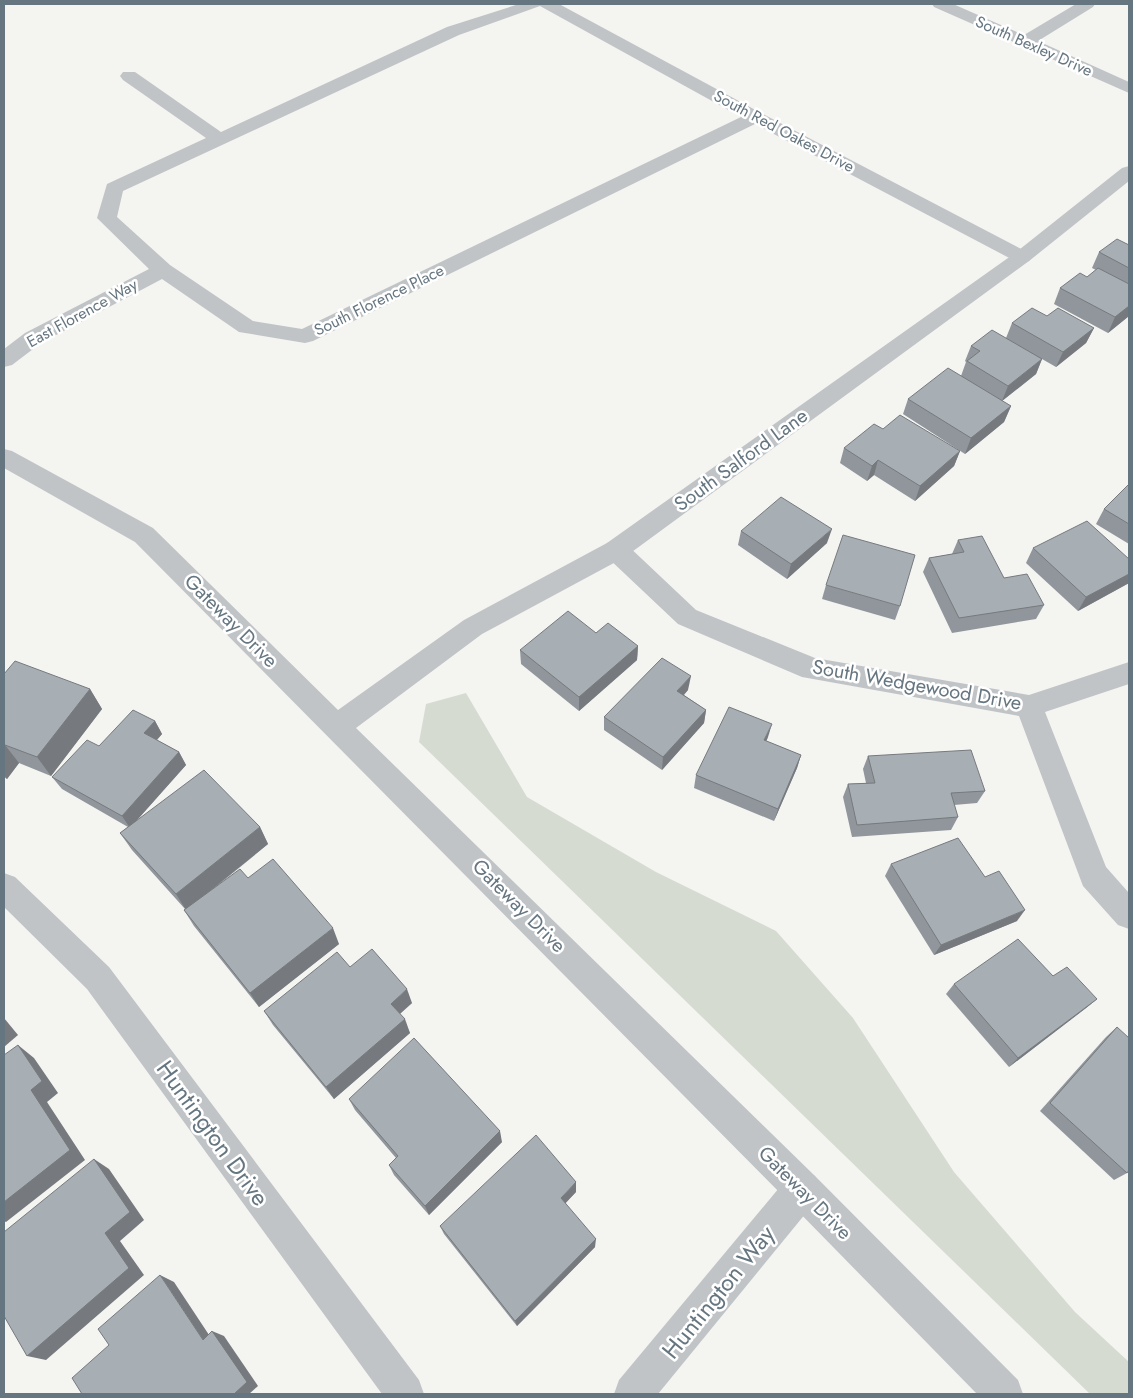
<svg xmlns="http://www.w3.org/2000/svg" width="1133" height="1398" font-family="Jost,sans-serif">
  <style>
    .green { fill: #d6dbd2 }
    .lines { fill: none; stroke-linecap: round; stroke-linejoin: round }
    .minor { fill: #c0c4c7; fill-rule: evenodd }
    .tertiary { fill: #c0c4c7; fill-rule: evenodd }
    .wall { fill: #90969b }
    .shaded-wall { fill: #767a7e }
    .building { fill: #a8afb4; stroke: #767a7e }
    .labels { text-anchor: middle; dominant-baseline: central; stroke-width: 5; stroke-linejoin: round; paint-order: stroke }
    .far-street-label { font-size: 16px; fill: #667680; stroke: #fff }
    .street-label { font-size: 20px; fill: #667680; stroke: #fff }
    .near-street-label { font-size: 24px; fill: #667680; stroke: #fff }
  </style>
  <rect width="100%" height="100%" fill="#f4f4f1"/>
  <!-- green -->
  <path class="green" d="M466 693 527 797 656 872 776 931 853 1018 954 1172 1075 1312 1129 1362V1394H1090L419 742 426 704Z"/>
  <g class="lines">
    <!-- minor -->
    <g class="minor">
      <path d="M519 4H559L761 113 1029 253 1032 257 1029 261 1022 263 1015 261 755 124 313 341 305 343 239 332 162 279 41 343 12 365 4 367V349L25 333 149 269 97 218 107 184 206 138 123 80 120 76 123 72H135L221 132 447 27ZM540 6 741 117 302 329 253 321 170 265 117 217 123 191 459 35Z"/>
      <path d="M932 4H953L1024 35 1076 4H1095L1093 7 1038 41 1129 82V93L934 7Z"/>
      <path d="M616 540 625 543 696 610 815 658 1029 695 1129 662V684L1045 712 1106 867 1129 893V929L1118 925 1083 886 1019 716 802 677 678 624 607 557 603 550 607 543Z"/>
      <path d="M4 873 15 877 109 967 419 1380 424 1394H382L87 989 4 907Z"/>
      <path d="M802 1171 815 1176 820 1189 815 1202 658 1394H614L619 1380 789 1176Z"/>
    </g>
    <!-- tertiary -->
    <path class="tertiary" d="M1129 166V181L1029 261 625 557 482 634 356 728 815 1176 1018 1380 1023 1394H977L789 1202 135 542 4 468V449L12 451 153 528 338 710 464 620 607 543 1015 253 1122 168Z"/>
  </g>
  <!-- wall -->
  <g class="wall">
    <path d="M1129 245V316L1108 333 1054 304 1060 288 1087 277 1096 270 1092 268 1099 252Z"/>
    <path d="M1047 316 1094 328 1086 343 1056 367 1042 359 1036 374 1002 401 1011 406 1004 422 965 454 903 414 908 399 961 376 966 362 965 361 971 346 1006 338 1012 323Z"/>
    <path d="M883 429 960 451 954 466 915 501 874 475 867 481 840 463 844 448Z"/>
    <path d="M1129 484V544L1096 524 1104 509Z"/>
    <path d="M741 531 827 543 787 579 738 545Z"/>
    <path d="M958 540 1004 578 1044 605 1036 619 952 633 923 572 929 558 952 554Z"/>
    <path d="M1033 548 1129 559V583L1078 611 1026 563Z"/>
    <path d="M826 585 900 606 895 620 822 599Z"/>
    <path d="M638 646 637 660 579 711 521 664 520 650Z"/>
    <path d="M4 674 90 689 102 709 51 776 19 763 7 779 4 777Z"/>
    <path d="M688 690 684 695 706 710 704 723 662 770 604 730V717Z"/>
    <path d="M155 721 162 734 157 740 179 752 186 765 137 820 260 827 268 844 217 886 248 878 339 944 259 1007 194 926 184 910 185 909 132 850 120 833 128 827 62 789 52 777 99 746Z"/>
    <path d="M768 737 766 741 801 755 797 768 774 821 694 788 696 775Z"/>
    <path d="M868 756 985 791 977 803 954 805 958 817 951 830 852 837 843 797 848 784 866 783 863 769Z"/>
    <path d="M891 864 985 877 1017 921 934 955 885 876Z"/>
    <path d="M350 967 412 1003 400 1014 410 1033 334 1099 273 1025 264 1011Z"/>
    <path d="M1053 976 1097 999 1086 1008 1009 1067 946 994 954 984Z"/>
    <path d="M1117 1027 1127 1173 1114 1180 1040 1111 1106 1037Z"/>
    <path d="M349 1099 502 1142 429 1215 394 1175 389 1165 396 1158 355 1110Z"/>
    <path d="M576 1192 565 1203 595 1247 517 1326 444 1234 440 1226Z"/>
  </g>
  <!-- shaded-wall -->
  <g class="shaded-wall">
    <path d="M1129 306V316L1108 333 1115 317Z"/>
    <path d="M1094 328 1086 343 1056 367 1063 352Z"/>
    <path d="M1042 359 1036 374 1002 401 1008 386Z"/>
    <path d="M1011 406 1004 422 965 454 971 438Z"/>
    <path d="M960 451 954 466 915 501 920 486Z"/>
    <path d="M878 460 874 475 867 481 872 466Z"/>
    <path d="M832 529 827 543 787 579 791 564Z"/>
    <path d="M1129 574V583L1078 611 1086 597Z"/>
    <path d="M638 646 637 660 579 711V697Z"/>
    <path d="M691 676 688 690 675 704 677 691Z"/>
    <path d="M90 689 102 709 51 776 37 757Z"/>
    <path d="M706 710 704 723 662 770 663 757Z"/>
    <path d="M155 721 162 734 151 746 144 733Z"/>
    <path d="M772 724 768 737 761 754 764 740Z"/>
    <path d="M5 745 19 763 7 779 4 775V746Z"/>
    <path d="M179 752 186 765 130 828 122 816Z"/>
    <path d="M801 755 797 768 774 821 778 809Z"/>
    <path d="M260 827 268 844 186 910 176 894Z"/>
    <path d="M1025 910 1017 921 934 955 941 945Z"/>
    <path d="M333 928 339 944 259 1007 250 993Z"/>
    <path d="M407 989 412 1003 396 1017 391 1004Z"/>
    <path d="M1097 999 1086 1008 1009 1067 1018 1058Z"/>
    <path d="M4 1018 18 1035 4 1047Z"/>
    <path d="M405 1019 410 1033 334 1099 326 1087Z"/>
    <path d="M18 1045 34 1058 58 1093 47 1102 85 1160 6 1222 4 1221V1202Z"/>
    <path d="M500 1131 502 1142 429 1215 425 1206Z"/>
    <path d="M94 1159 109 1169 144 1220 120 1241 144 1275 46 1360 27 1356Z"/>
    <path d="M576 1182V1192L562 1207 561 1198Z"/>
    <path d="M596 1239 595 1247 517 1326 515 1321Z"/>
    <path d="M160 1275 174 1282 215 1344 203 1340Z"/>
    <path d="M212 1331 224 1336 258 1386 249 1394H234Z"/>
  </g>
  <!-- building -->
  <g class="building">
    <path d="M1117 239 1129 245V268L1099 252Z"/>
    <path d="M1098 268 1129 284V306L1115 317 1060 288 1080 273 1087 277Z"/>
    <path d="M1032 308 1047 316 1058 308 1094 328 1063 352 1012 323Z"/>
    <path d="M992 330 1042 359 1008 386 967 361 980 351 971 346Z"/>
    <path d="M948 368 1011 406 971 438 908 399Z"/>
    <path d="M900 415 960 451 920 486 878 460 872 466 844 448 874 424 883 429Z"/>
    <path d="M1129 484V524L1104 509Z"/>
    <path d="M781 497 832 529 791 564 741 531Z"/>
    <path d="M1087 521 1129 559V574L1086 597 1033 548Z"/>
    <path d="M843 535 915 555 900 606 826 585Z"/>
    <path d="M982 536 1004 578 1027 574 1044 605 959 618 929 558 964 552 958 540Z"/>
    <path d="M568 611 596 633 608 623 638 646 579 697 520 650Z"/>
    <path d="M662 658 691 676 677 691 706 710 663 757 604 717Z"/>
    <path d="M15 661 90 689 37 757 5 745 4 746V674Z"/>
    <path d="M729 707 772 724 764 740 801 755 778 809 696 775Z"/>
    <path d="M133 710 155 721 144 733 179 752 122 816 52 777 87 740 99 746Z"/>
    <path d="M971 750 985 791 951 793 958 817 857 825 848 784 875 783 868 756Z"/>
    <path d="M204 770 260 827 176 894 120 833Z"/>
    <path d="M958 838 985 877 999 871 1025 910 941 945 891 864Z"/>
    <path d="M273 859 333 928 250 993 184 910 240 869 248 878Z"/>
    <path d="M1018 939 1053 976 1067 967 1097 999 1018 1058 954 984Z"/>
    <path d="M372 949 407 989 391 1004 405 1019 326 1087 264 1011 337 952 350 967Z"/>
    <path d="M1117 1027 1129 1038V1170L1127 1173 1050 1103Z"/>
    <path d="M414 1038 500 1131 425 1206 389 1165 398 1156 349 1099Z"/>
    <path d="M18 1045 42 1081 31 1090 70 1150 4 1202V1055Z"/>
    <path d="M536 1135 576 1182 561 1198 596 1239 515 1321 440 1226Z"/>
    <path d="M94 1159 130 1212 105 1233 129 1268 27 1356 4 1316V1232Z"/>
    <path d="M160 1275 203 1340 212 1331 247 1382 234 1394H82L72 1378 109 1345 98 1329Z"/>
  </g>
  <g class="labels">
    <!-- far-street labels -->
    <g class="far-street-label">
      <text transform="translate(1034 46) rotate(24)">South Bexley Drive</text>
      <text transform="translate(784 131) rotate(28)">South Red Oakes Drive</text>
      <text transform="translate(379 300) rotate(-26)">South Florence Place</text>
      <text transform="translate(82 313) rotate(-29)">East Florence Way</text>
    </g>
    <!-- street labels -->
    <g class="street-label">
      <text transform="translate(741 460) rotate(-36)">South Salford Lane</text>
      <text transform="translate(231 621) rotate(45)">Gateway Drive</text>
      <text transform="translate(917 685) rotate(10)">South Wedgewood Drive</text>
      <text transform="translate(519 906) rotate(45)">Gateway Drive</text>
      <text transform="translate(805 1193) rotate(45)">Gateway Drive</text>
    </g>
    <!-- near-street labels -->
    <g class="near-street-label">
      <text transform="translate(213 1133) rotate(54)">Huntington Drive</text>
      <text transform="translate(718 1292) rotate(-51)">Huntington Way</text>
    </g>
  </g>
  <!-- border -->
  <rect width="1133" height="1398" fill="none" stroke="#667680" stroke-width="10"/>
</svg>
